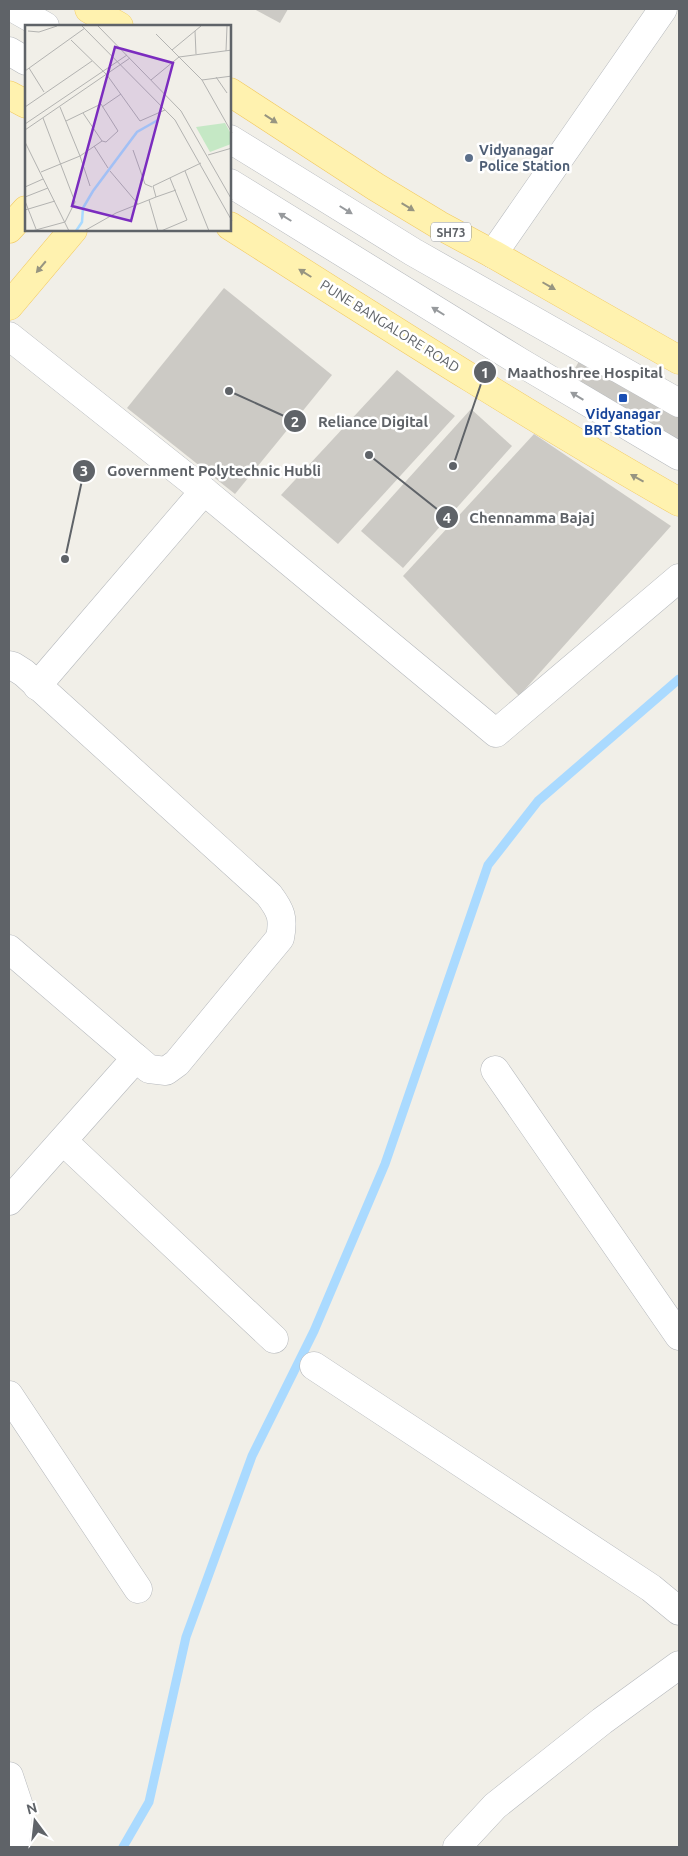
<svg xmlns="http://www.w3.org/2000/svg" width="688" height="1856" font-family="Ubuntu,sans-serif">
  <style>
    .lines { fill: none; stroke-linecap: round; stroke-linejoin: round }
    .stream { stroke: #aadaff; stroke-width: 9 }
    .building { fill: #cccac5 }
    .minor-casing { stroke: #b5b8bc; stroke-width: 29 }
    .major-casing { stroke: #f2c960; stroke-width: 29 }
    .minor { stroke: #fff; stroke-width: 28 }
    .major { stroke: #fff2af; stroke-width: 28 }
    .oneway { fill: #979581 }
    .oneway2 { fill: #979a9d }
    .service-dot { fill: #5c6f8a; stroke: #fff; stroke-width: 2 }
    .transit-dot { fill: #1a4fb4; stroke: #fff; stroke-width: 2 }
    .labels { text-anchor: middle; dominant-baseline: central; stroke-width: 5; stroke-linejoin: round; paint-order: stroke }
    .shield { fill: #fff; stroke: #8f9295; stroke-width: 1 }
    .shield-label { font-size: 12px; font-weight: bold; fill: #5f6368 }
    .service-label { font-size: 14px; font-weight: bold; fill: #4e5e75; stroke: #fff; text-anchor: start }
    .street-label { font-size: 14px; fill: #5f6368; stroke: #fff }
    .transit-label { font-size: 14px; font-weight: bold; fill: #164399; stroke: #fff }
    .inset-river { fill: none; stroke: #aadaff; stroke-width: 2.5 }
    .inset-road { fill: none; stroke: #b3b3b1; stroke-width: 1 }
    .view { fill: #7b2cbf; fill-opacity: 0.15; stroke: #7b2cbf; stroke-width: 2.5 }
    .inset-edge { fill: none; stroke: #5f6368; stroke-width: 2.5 }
    .leader { fill: none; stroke: #5f6368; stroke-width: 2 }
    .callout-dot { fill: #5f6368; stroke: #fff; stroke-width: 2 }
    .mark-label { font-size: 15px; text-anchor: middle; font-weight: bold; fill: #fff }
    .callout-label { font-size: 15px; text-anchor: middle; font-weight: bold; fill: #5f6368; stroke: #fff; stroke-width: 5; stroke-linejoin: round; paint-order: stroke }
  </style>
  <rect width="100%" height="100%" fill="#f1efe8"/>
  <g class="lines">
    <!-- stream -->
    <path class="stream" d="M123 1847 149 1802 186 1637 252 1456 314 1331 385 1164 488 865 538 801 679 679"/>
  </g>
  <!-- building -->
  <g class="building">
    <path d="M254 9H288L280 23Z"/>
    <path d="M224 288 332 375 235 494 127 408Z"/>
    <path d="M582 356 679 411V449L566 384Z"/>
    <path d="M397 370 455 416 338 544 281 495Z"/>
    <path d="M471 409 512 446 403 568 361 531Z"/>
    <path d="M534 434 671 526 519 696 403 576Z"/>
  </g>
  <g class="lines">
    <!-- minor casing -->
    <g class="minor-casing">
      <g id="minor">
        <path d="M15 9 45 26"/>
        <path d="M9 51 26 61"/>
        <path d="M230 139 413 252 679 403"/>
        <path d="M230 183 520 362 679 456"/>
        <path d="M493 254 663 9"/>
        <path d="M9 336 204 491 496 733 679 578"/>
        <path d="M9 665 13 666 24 673 269 895C281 911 284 918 280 938L177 1063 166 1071 149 1069 136 1058"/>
        <path d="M37 686 204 491"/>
        <path d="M9 949 136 1058 9 1201"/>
        <path d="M495 1070 679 1336"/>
        <path d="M63 1141 274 1339"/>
        <path d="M314 1366 651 1588 679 1611"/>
        <path d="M9 1395 138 1589"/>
        <path d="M9 1776 19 1806 15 1847"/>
        <path d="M457 1847 495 1806 602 1721 679 1665"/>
      </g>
    </g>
    <!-- major casing -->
    <g class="major-casing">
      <g id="major">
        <path d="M89 9 119 26"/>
        <path d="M230 92 376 187 439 225 493 254 679 360"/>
        <path d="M9 95 26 104"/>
        <path d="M230 226C378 320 526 415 679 502"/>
        <path d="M9 229 26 210"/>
        <path d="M9 306 73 230"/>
      </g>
    </g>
    <!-- minor -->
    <use href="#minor" class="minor"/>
    <!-- major -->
    <use href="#major" class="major"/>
  </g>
  <!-- one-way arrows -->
  <defs><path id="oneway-solid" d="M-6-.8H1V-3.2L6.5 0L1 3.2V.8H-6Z" transform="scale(1.25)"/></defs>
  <g class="oneway">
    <use href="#oneway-solid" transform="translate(271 119) rotate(33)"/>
    <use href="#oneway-solid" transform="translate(408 207) rotate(31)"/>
    <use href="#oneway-solid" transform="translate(41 267) rotate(130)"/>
    <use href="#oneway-solid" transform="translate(305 273) rotate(-148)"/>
    <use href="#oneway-solid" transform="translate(549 286) rotate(30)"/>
    <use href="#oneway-solid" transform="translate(637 478) rotate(-151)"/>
  </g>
  <g class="oneway2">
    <use href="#oneway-solid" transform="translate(346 210) rotate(32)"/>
    <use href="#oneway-solid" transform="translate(285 217) rotate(-148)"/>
    <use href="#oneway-solid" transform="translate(438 311) rotate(-148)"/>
    <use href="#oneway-solid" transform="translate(577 396) rotate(-149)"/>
  </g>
  <!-- markers -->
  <circle class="service-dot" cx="469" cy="158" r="5"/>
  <rect class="transit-dot" x="618" y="393" width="10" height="10" rx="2.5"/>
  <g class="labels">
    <!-- shield labels -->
    <rect class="shield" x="431" y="222.5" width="40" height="19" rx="4"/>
    <g class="shield-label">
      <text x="451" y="232">SH73</text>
    </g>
    <!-- service labels -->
    <g class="service-label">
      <text x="479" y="150">Vidyanagar<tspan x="479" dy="16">Police Station</tspan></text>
    </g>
    <!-- street labels -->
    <g class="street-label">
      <text transform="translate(390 326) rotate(32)">PUNE BANGALORE ROAD</text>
    </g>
    <!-- transit labels -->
    <g class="transit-label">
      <text x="623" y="414">Vidyanagar<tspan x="623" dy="16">BRT Station</tspan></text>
    </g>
  </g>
  <!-- overview -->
  <g transform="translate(25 25)">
    <rect width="206" height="206" fill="#f1efe8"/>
    <path d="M200 98 206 109V119L185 127 171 102Z" fill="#c5e8c5"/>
    <path class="inset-river" d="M51 206 57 197 58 183 68 166 112 107 133 95"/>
    <path class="inset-road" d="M57 1 150 95 207 196M73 1 156 86 207 175M3 6 14 7 32 1M170 6 171 29M131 9 147 25 176 1M46 15 82 50 115 96 140 85M147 25 154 32 207 25M201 26 202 1M4 43 19 67M0 46 60 3M191 52 202 68M126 55 154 32 177 55 207 108M177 55 207 51M0 82 67 36M77 82 96 69M58 88 77 116 55 131 65 161M41 96 76 79 93 106 81 117 77 116M0 99 102 30M0 105 105 33M0 117 44 206M69 121 83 143M108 125 120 159 127 162M183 130 207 123M85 146 113 179M160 146 184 206M16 147 55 131 35 82M0 162 18 154M0 172 23 163M131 172 151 165M124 175 133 206M0 176 11 204M0 185 30 176M7 206 40 197 50 177 18 93M59 206 91 188 131 172 128 161 176 138M136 206 162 195 145 153"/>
    <path class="view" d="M90 22 148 38 106 196 47 181Z"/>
    <rect width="206" height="206" class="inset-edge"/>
  </g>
  <!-- callouts -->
  <path class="leader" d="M453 466L485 372M229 391L295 421M65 559L84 471M369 455L447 517"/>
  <g class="callout-dot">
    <circle cx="453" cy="466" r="5"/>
    <circle cx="229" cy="391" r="5"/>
    <circle cx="65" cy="559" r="5"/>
    <circle cx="369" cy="455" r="5"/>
    <circle cx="485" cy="372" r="12"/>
    <circle cx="295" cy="421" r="12"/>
    <circle cx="84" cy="471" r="12"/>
    <circle cx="447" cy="517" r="12"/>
  </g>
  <g class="mark-label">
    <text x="485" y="378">1</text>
    <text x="295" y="427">2</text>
    <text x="84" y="476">3</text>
    <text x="447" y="523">4</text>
  </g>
  <g class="callout-label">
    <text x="585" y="378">Maathoshree Hospital</text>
    <text x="373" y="427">Reliance Digital</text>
    <text x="214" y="476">Government Polytechnic Hubli</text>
    <text x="532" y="523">Chennamma Bajaj</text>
  </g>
  <!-- border -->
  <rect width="688" height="1856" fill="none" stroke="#5f6368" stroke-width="20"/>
  <!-- north arrow -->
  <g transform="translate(35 1821) rotate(345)" stroke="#ffffff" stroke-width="4" paint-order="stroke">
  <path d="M0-4L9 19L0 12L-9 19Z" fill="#5f6368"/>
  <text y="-8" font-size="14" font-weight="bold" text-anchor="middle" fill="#5f6368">N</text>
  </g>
</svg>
